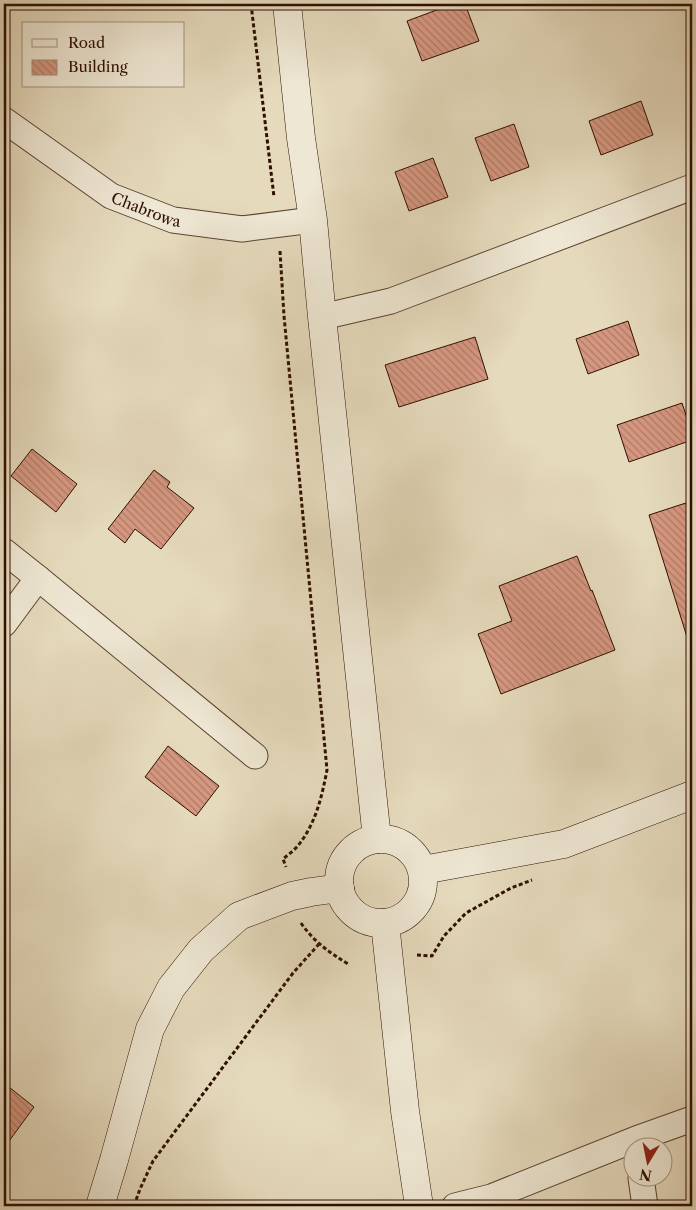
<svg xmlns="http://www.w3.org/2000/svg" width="696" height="1210" font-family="'Libre Caslon Text',serif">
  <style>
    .building { fill: url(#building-back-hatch); stroke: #2f0f02 }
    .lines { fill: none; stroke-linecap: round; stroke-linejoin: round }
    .street-casing { stroke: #5c4230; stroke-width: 27 }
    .secondary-casing { stroke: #2f0f02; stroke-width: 29 }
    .path { stroke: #2f0f02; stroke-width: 3; stroke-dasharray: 4 2.5; stroke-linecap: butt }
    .street { stroke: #eee7d3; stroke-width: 25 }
    .secondary { stroke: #eee7d3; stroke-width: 28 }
    .labels { text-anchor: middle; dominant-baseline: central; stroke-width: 4; stroke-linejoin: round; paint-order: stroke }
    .street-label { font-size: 15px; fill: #2f0f02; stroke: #eee7d3 }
  </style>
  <defs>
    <pattern id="building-back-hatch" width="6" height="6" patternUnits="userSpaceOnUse" patternTransform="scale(1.25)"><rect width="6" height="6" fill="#d69780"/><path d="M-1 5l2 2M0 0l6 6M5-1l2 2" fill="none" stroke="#ae7a67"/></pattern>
  </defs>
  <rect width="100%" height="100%" fill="#e5dabc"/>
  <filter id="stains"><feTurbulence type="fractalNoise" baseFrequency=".004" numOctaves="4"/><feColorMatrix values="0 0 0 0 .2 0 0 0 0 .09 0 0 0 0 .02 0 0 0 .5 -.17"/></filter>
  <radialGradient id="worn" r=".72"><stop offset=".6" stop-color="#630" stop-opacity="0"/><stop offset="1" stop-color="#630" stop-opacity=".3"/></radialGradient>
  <!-- building -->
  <g class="building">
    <path d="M453 4H465L479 41 422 61 407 21Z"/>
    <path d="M641 101 653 135 601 155 589 121Z"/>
    <path d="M514 124 529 167 491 181 475 138Z"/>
    <path d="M433 158 448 197 409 211 395 172Z"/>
    <path d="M628 321 639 355 588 374 576 339Z"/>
    <path d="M475 337 488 379 399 407 385 365Z"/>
    <path d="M682 403 692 433V440L629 462 617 425Z"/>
    <path d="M32 449 77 484 56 512 11 476Z"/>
    <path d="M154 470 170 482 167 487 194 508 161 549 135 529 125 543 108 529Z"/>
    <path d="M692 501V636L687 637 649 515Z"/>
    <path d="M577 556 591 591 592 590 615 650 501 694 478 634 512 621 499 586Z"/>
    <path d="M168 746 219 786 196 816 145 777Z"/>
    <path d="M4 1083 34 1107 4 1148Z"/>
  </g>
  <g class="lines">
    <!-- street casing -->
    <g class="street-casing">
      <g id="street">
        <path id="s1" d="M4 120 111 196 173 220 242 229 313 220"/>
        <path d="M322 317 391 301 692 187"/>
        <path d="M4 551 38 578 255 756"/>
        <path d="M4 624 38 578"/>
        <path d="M641 1178 645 1206"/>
        <path d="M455 1206 491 1197 636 1139 692 1119"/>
      </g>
    </g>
    <!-- secondary casing -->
    <g class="secondary-casing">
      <g id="secondary">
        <path d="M287 4 301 138 313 220 322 317 377 839"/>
        <circle cx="381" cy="881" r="42"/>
        <path d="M423 870 564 844 692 795"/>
        <path d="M385 923 405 1111 419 1206"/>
        <path d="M100 1206 114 1160 150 1029 171 988 201 950 239 916 292 896 311 892 340 888"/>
      </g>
    </g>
    <!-- path -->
    <g class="path">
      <path d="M251 4 274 197"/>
      <path d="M280 251 284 316 327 770C322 796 316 822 300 843 296 849 289 854 283 859L286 867"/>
      <path d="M301 923C314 942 329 952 348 964"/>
      <path d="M417 955 432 956 444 936 466 913 511 888 532 880"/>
      <path d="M134 1206 140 1189 153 1161 293 973 319 944"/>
    </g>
    <!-- street -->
    <use href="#street" class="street"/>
    <!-- secondary -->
    <use href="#secondary" class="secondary"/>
  </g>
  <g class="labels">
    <!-- street labels -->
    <g class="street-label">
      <text stroke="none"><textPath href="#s1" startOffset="169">Chabrowa</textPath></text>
    </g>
  </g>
  <!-- margin -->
  <rect width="696" height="1210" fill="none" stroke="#e5dabc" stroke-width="20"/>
  <rect x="5" y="5" width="686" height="1200" fill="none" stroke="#2f0f02" stroke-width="2.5"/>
  <rect x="10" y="10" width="676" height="1190" fill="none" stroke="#2f0f02"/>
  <!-- legend -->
  <rect x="22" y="22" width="162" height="65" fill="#eee7d3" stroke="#a2917f"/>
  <rect x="32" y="39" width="25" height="8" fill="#eee7d3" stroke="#a2917f"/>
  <text x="68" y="48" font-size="15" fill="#2f0f02">Road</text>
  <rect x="32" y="60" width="25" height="15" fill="url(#building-back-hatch)" stroke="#a2917f"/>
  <text x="68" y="72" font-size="15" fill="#2f0f02">Building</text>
  <!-- north arrow -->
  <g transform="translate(648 1162) rotate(190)"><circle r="24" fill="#eee7d3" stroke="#a2917f"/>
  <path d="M0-4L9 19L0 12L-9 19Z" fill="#8f2418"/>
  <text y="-8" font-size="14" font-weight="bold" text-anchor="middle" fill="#2f0f02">N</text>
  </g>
  <rect width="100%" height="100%" filter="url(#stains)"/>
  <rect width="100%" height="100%" fill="url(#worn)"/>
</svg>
